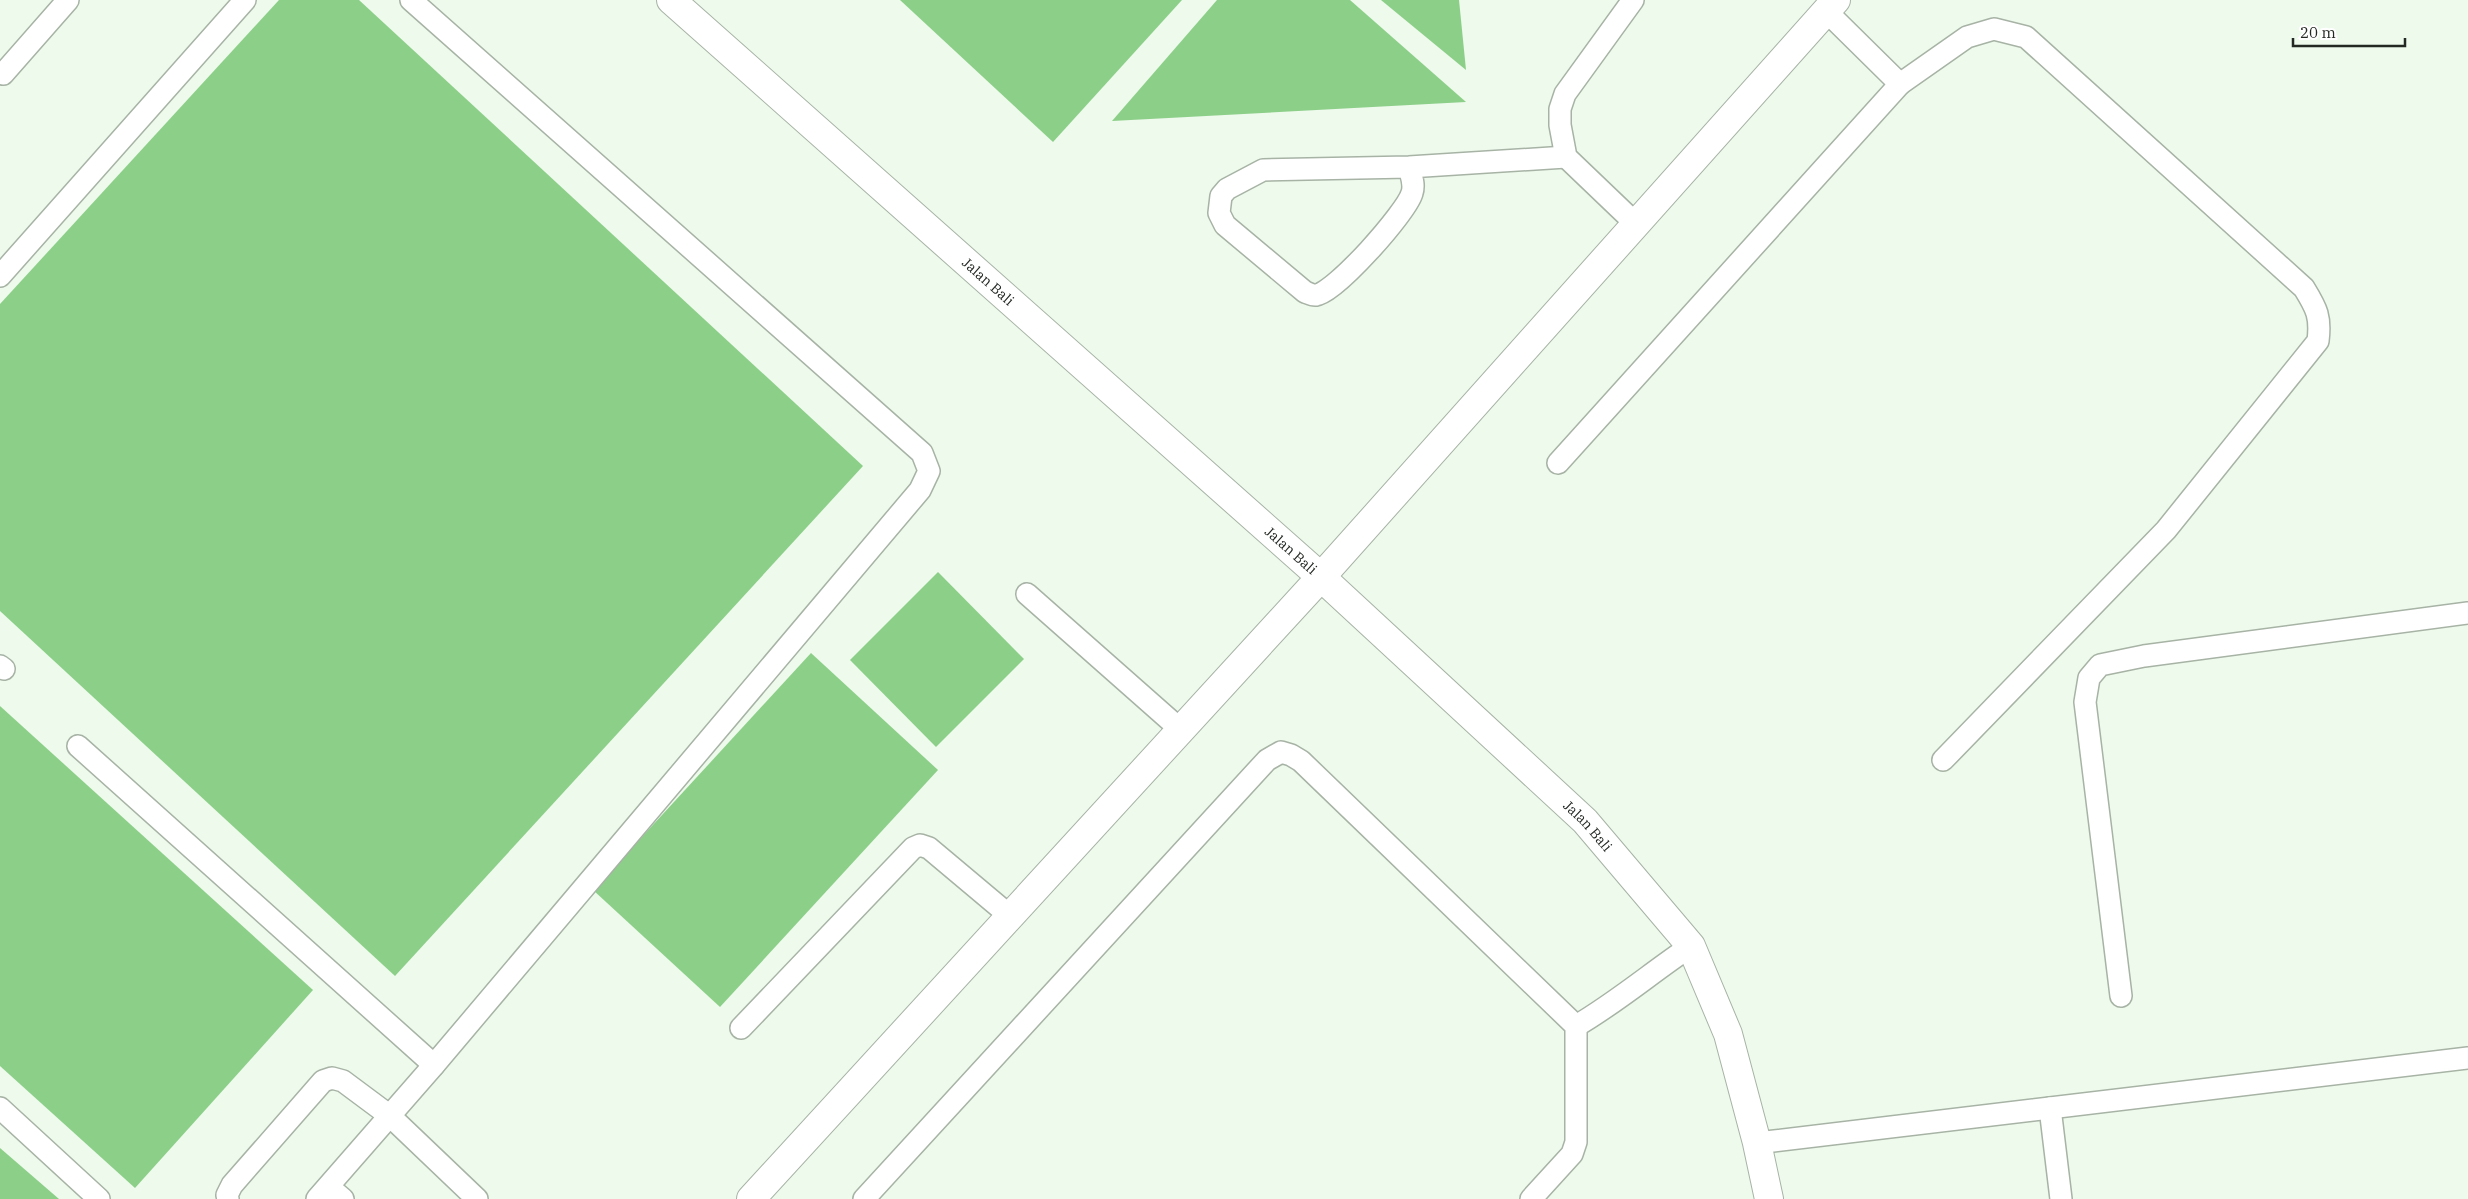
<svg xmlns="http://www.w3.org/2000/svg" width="2468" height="1199" font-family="'IBM Plex Serif',serif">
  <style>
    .building { fill: #8ccf88 }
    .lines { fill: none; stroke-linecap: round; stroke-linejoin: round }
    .service-casing { stroke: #a7b3a5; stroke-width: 24 }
    .minor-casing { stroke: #a7b3a5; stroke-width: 30 }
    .service { stroke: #fff; stroke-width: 21 }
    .minor { stroke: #fff; stroke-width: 28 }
    .labels { text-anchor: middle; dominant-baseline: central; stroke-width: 5; stroke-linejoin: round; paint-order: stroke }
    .street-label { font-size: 14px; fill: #232823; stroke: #fff }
  </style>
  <rect width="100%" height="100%" fill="#edfaec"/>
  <!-- building -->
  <g class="building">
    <path d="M279 0H359L863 466 395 976 0 611V304Z"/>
    <path d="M900 0H1182L1053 142Z"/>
    <path d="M1217 0H1350L1466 102 1112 121Z"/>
    <path d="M1381 0H1459L1466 70Z"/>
    <path d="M938 572 1024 659 936 747 850 660Z"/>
    <path d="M811 653 938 770 720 1007 593 890Z"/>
    <path d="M0 706 313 990 135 1188 0 1066Z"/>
    <path d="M0 1148 59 1199H0Z"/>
  </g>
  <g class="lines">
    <!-- service casing -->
    <g class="service-casing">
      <g id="service">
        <path d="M1633 0 1565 94 1560 109V125L1566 157 1636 224"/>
        <path d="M3 74 68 0"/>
        <path d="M1900 84 1967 37 1994 29 2026 37 2304 288C2317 309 2321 317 2318 341L2166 530 1943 760"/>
        <path d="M1409 167C1411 176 1415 184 1412 193 1407 212 1334 294 1316 295 1313 296 1308 293 1305 292L1225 225 1219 213 1221 196 1227 189 1263 170 1409 167 1566 157"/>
        <path d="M0 276 245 0"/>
        <path d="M1558 463 1900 84 1826 11"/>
        <path d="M1027 594 1181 730"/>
        <path d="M0 666 4 669"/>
        <path d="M78 746 434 1065"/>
        <path d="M2121 996 2085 702 2089 678 2100 665 2144 656 2468 613"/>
        <path d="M1576 1026C1616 1003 1652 972 1691 946"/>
        <path d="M741 1028 913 848 920 845 929 848 1010 916"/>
        <path d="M0 1108 99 1199"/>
        <path d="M2050 1108 2061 1199"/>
        <path d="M1757 1143 2468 1058"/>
        <path d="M329 1187 343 1199"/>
        <path d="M228 1199 227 1195 232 1185 323 1081 332 1078 343 1081 390 1116 477 1199"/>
        <path d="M317 1199 434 1065 920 490 929 471 922 453 411 0"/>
        <path d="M864 1199 1267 760 1281 752 1291 755 1301 761 1576 1026V1142L1572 1154 1531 1199"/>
      </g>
    </g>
    <!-- minor casing -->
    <g class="minor-casing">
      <g id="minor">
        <path id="s1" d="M671 0 1321 577 1585 821 1691 946 1728 1034 1757 1143 1769 1199"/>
        <path d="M751 1199 1321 577 1836 0"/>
      </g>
    </g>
    <!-- service -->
    <use href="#service" class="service"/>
    <!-- minor -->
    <use href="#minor" class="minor"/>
  </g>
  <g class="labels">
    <!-- street labels -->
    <g class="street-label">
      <text stroke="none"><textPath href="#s1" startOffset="424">Jalan Bali</textPath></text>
      <text stroke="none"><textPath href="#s1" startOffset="829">Jalan Bali</textPath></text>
      <text stroke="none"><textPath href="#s1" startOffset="1234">Jalan Bali</textPath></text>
    </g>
  </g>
  <!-- scale -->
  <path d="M2293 38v8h112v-8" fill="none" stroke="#232823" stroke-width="2.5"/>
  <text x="2300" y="38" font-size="15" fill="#232823" stroke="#ffffff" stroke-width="4" paint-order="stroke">20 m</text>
</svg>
